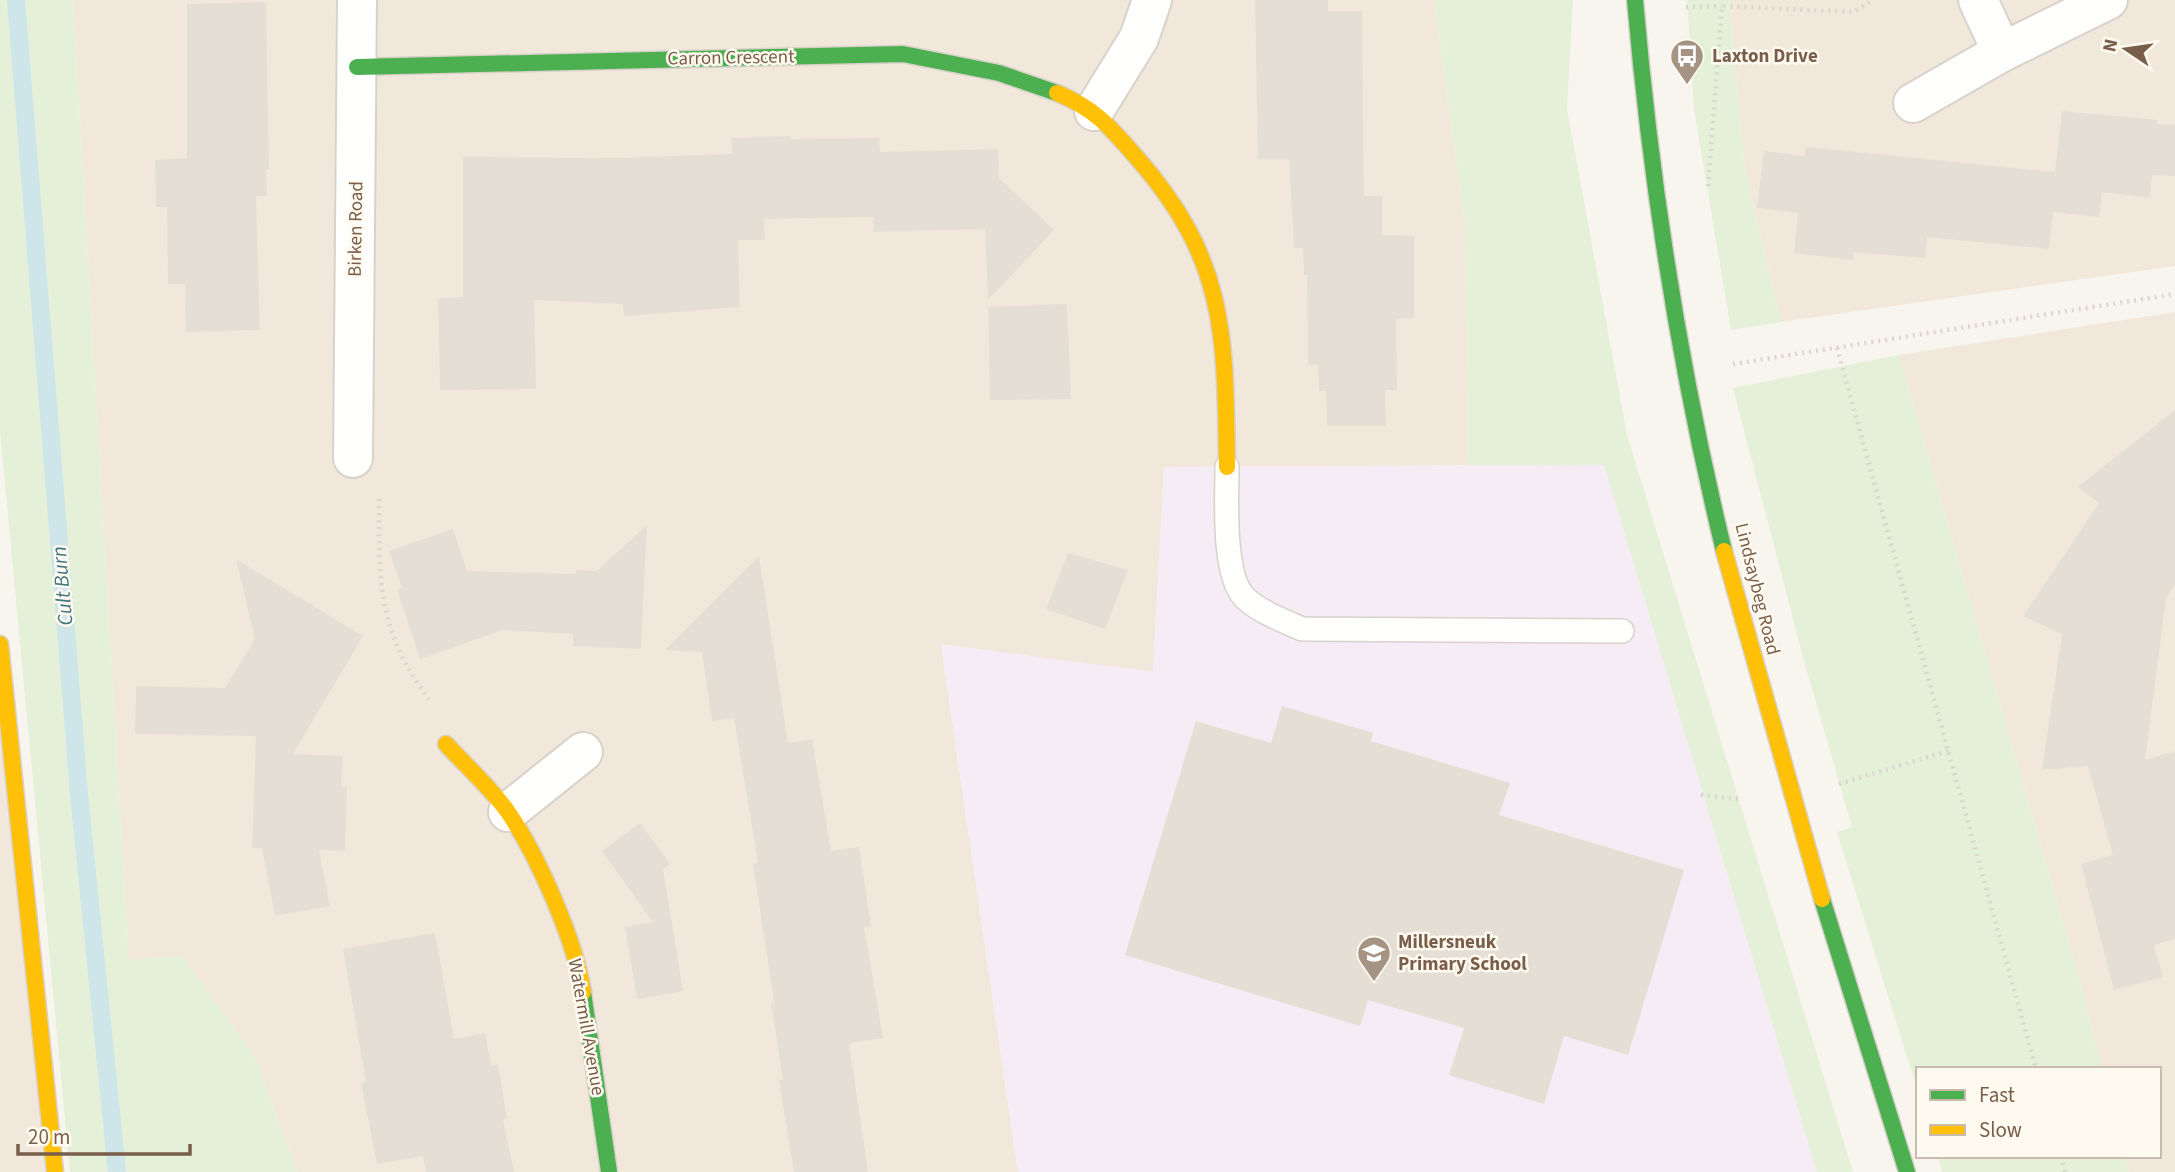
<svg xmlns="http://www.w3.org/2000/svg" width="2175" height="1172" font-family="'Source Sans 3',sans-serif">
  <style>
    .residential { fill: #f1e8db }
    .education { fill: #f5ecf5 }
    .green { fill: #e4f0d8 }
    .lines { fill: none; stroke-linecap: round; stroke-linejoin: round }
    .stream { stroke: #cee6ea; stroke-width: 18 }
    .building { fill: #e5ded5 }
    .lane-casing { stroke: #d8d2cb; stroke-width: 26 }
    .street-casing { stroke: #d8d2cb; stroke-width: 42 }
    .fast-casing { stroke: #d8d1c9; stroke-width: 19 }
    .slow-casing { stroke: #d8d1c9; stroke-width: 19 }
    .path { stroke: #dbd5cf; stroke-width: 4.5; stroke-dasharray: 2 5; stroke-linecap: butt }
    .lane { stroke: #fefefc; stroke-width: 23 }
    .street { stroke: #fefefc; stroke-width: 38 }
    .fast { stroke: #4caf50; stroke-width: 16 }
    .slow { stroke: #ffc107; stroke-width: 16 }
    .labels { text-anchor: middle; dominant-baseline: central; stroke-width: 5; stroke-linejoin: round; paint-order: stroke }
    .poi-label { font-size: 19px; font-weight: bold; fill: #795e4b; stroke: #fffaf0; text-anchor: start }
    .street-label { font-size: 19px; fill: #795e4b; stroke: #fffaf0 }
    .water-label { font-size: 21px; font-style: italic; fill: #417685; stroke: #fffaf0 }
  </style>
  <rect width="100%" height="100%" fill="#f8f5ee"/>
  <!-- residential -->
  <g class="residential">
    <path d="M73 0H1434L1465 227 1468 465 1164 467 1153 672 941 645 1018 1172H297L255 1057 129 960Z"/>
    <path d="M1729 0H2175V266L1781 322 1745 170Z"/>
    <path d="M2175 312V1172H2129L2125 1156H2159V1069H2102L2076 967 1899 355Z"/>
    <path d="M0 644 55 1172H0Z"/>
  </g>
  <!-- education -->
  <path class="education" d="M1604 465 1817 1172H1018L941 644 1153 672 1164 467Z"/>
  <!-- green -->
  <g class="green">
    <path d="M0 0H73L129 960 182 956 255 1057 297 1172H70L0 431Z"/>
    <path d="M1434 0H1573L1567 109 1627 435 1853 1172H1817L1604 465H1468L1465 227Z"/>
    <path d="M1687 0H1729L1745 170 1781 322 1731 330 1694 109Z"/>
    <path d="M1899 355 2076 967 2102 1069H1918V1092L1837 832 1852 827 1804 661 1733 388Z"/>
    <path d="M1938 1156H2125L2129 1172H1942Z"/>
  </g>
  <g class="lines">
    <!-- stream -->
    <path class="stream" d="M16 0 79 794 117 1172"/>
  </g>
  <!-- building -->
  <g class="building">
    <path d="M1255 0H1328V11H1362L1364 196H1382V235L1414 236V318L1396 319 1397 390H1385L1386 426H1327L1326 391H1319L1318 365H1308L1307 275H1304L1303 248H1294L1289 159H1258Z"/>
    <path d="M266 2 269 169H266L267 196H256L260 330 186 332 185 284H168L167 207H156L155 160 187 158V4Z"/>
    <path d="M2062 111 2158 120 2157 124 2175 125V176L2152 175 2150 198 2102 192 2099 217 2053 212 2049 249 1927 237 1925 258 1854 252 1853 260 1794 253 1798 213 1757 208 1764 151 1804 156 1806 147 2055 172Z"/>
    <path d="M791 136V139L879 138 880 152 998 149 999 178 1054 230 988 300 985 229 873 232 874 217 764 219 765 240H738L740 307 624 316 623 304 534 300 536 389 440 390 438 298 463 297V157L617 158 732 154 731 138Z"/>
    <path d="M1067 304 1071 399 990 400 988 307Z"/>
    <path d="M2175 410V584L2166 598 2145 760 2175 751V939L2154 945 2163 977 2114 990 2081 864 2113 855 2088 766 2042 770 2062 634 2023 616 2099 503 2078 487Z"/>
    <path d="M647 525 641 649 573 646V634L503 630 420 659 397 590 402 588 389 551 453 529 467 571 576 574 577 570 597 571Z"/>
    <path d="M1068 553 1128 570 1105 629 1046 609Z"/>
    <path d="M759 556 788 743 812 739 831 851 859 847 871 926 864 927 883 1038 849 1043 868 1172H794L779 1080H783L771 1001 775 1007 753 864 758 863 734 718 712 721 702 652 665 650Z"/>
    <path d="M236 559 363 636 293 754 343 756 341 787H347L345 851 319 850 330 906 275 916 262 848H252L256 736 135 734 136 686 225 688 255 639Z"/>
    <path d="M1282 706 1373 733 1371 741 1510 783 1499 815 1684 870 1628 1055 1564 1036 1544 1104 1449 1075 1464 1028 1368 1000 1360 1026 1125 955 1196 721 1271 743Z"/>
    <path d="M640 823 670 864 663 869 683 991 637 999 625 927 653 922 602 851Z"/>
    <path d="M435 933 454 1039 485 1033 491 1066 498 1064 507 1119H503L514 1172H426L423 1156 377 1164 361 1083 366 1082 343 949Z"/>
  </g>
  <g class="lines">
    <!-- lane casing -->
    <g class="lane-casing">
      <path id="lane" d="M1227 467C1227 498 1222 575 1245 598 1260 612 1284 621 1302 629L1622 631"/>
    </g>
    <!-- street casing -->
    <g class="street-casing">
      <g id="street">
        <path d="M1978 0 2002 52"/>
        <path d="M1913 103 2002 52 2108 0"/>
        <path d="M1094 111 1139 38 1152 0"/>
        <path d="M353 458 357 0"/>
        <path d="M508 812 583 752"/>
      </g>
    </g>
    <!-- fast casing -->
    <g class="fast-casing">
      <g id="fast">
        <path d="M1635 0C1651 186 1680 370 1724 551"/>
        <path d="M357 67 903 54 999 73 1057 93"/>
        <path d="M1822 899 1907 1172"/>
        <path d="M583 992 609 1172"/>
      </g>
    </g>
    <!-- slow casing -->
    <g class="slow-casing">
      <g id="slow">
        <path d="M1057 93C1096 109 1111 128 1138 159 1228 262 1225 338 1227 467"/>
        <path d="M1724 551 1822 899"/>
        <path d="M0 644 55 1172"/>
        <path d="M446 744C466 766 491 788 508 812 538 856 575 940 583 992"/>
      </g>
    </g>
    <!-- path -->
    <g class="path">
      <path d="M1686 7 1722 6"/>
      <path d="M1708 186 1722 6 1853 12 1873 0"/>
      <path d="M1837 348 2036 1069"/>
      <path d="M1733 364 2175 294"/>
      <path d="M379 499C379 578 377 632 429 699"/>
      <path d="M1839 784 1948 751"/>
      <path d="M1701 795 1739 799"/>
      <path d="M2061 1156 2065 1172"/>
    </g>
    <!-- lane -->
    <use href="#lane" class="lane"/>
    <!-- street -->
    <use href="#street" class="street"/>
    <!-- fast -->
    <use href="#fast" class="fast"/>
    <!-- slow -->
    <use href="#slow" class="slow"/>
  </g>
  <!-- icons -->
  <defs>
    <g id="bus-pin" transform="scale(1.75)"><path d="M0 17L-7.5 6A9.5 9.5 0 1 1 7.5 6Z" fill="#a59384" stroke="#fffaf0"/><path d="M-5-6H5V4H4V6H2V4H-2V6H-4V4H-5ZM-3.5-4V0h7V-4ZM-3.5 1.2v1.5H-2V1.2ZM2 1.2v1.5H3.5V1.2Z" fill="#fff"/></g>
    <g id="school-pin" transform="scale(1.75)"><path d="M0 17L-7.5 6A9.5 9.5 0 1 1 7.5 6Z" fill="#a59384" stroke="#fffaf0"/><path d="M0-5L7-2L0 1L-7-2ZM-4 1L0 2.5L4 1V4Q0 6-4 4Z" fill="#fff"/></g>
  </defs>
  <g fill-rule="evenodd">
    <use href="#bus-pin" x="1687" y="56"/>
    <use href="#school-pin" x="1374" y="953"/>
  </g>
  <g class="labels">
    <!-- poi labels -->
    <g class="poi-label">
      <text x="1712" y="56">Laxton Drive</text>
      <text x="1398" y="942">Millersneuk<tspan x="1398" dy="22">Primary School</tspan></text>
    </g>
    <!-- street labels -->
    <g class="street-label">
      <text transform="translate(731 58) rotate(-1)">Carron Crescent</text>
      <text transform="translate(356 229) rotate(-89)">Birken Road</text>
      <text transform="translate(1757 589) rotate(76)">Lindsaybeg Road</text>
      <text transform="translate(586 1027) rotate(80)">Watermill Avenue</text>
    </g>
    <!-- water labels -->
    <g class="water-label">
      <text transform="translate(62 586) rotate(-95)">Cult Burn</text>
    </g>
  </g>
  <!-- legend -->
  <rect x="1916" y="1067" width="245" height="91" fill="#fffaf0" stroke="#c9bcae" stroke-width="2"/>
  <rect x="1930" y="1090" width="35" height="10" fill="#4caf50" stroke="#c9bcae" stroke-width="2"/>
  <text x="1979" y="1102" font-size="21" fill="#795e4b">Fast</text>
  <rect x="1930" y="1125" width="35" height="10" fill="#ffc107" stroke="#c9bcae" stroke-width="2"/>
  <text x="1979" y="1137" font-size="21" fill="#795e4b">Slow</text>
  <!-- north arrow -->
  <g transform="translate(2126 49) rotate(283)" stroke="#fffaf0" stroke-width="5" paint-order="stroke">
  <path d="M0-5L12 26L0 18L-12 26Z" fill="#795e4b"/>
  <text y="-10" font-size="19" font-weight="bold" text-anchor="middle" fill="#795e4b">N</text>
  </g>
  <!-- scale -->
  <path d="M18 1144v10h172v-10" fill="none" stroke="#795e4b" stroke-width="3.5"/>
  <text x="28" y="1144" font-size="21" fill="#795e4b" stroke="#fffaf0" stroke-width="5" paint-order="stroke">20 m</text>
</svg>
